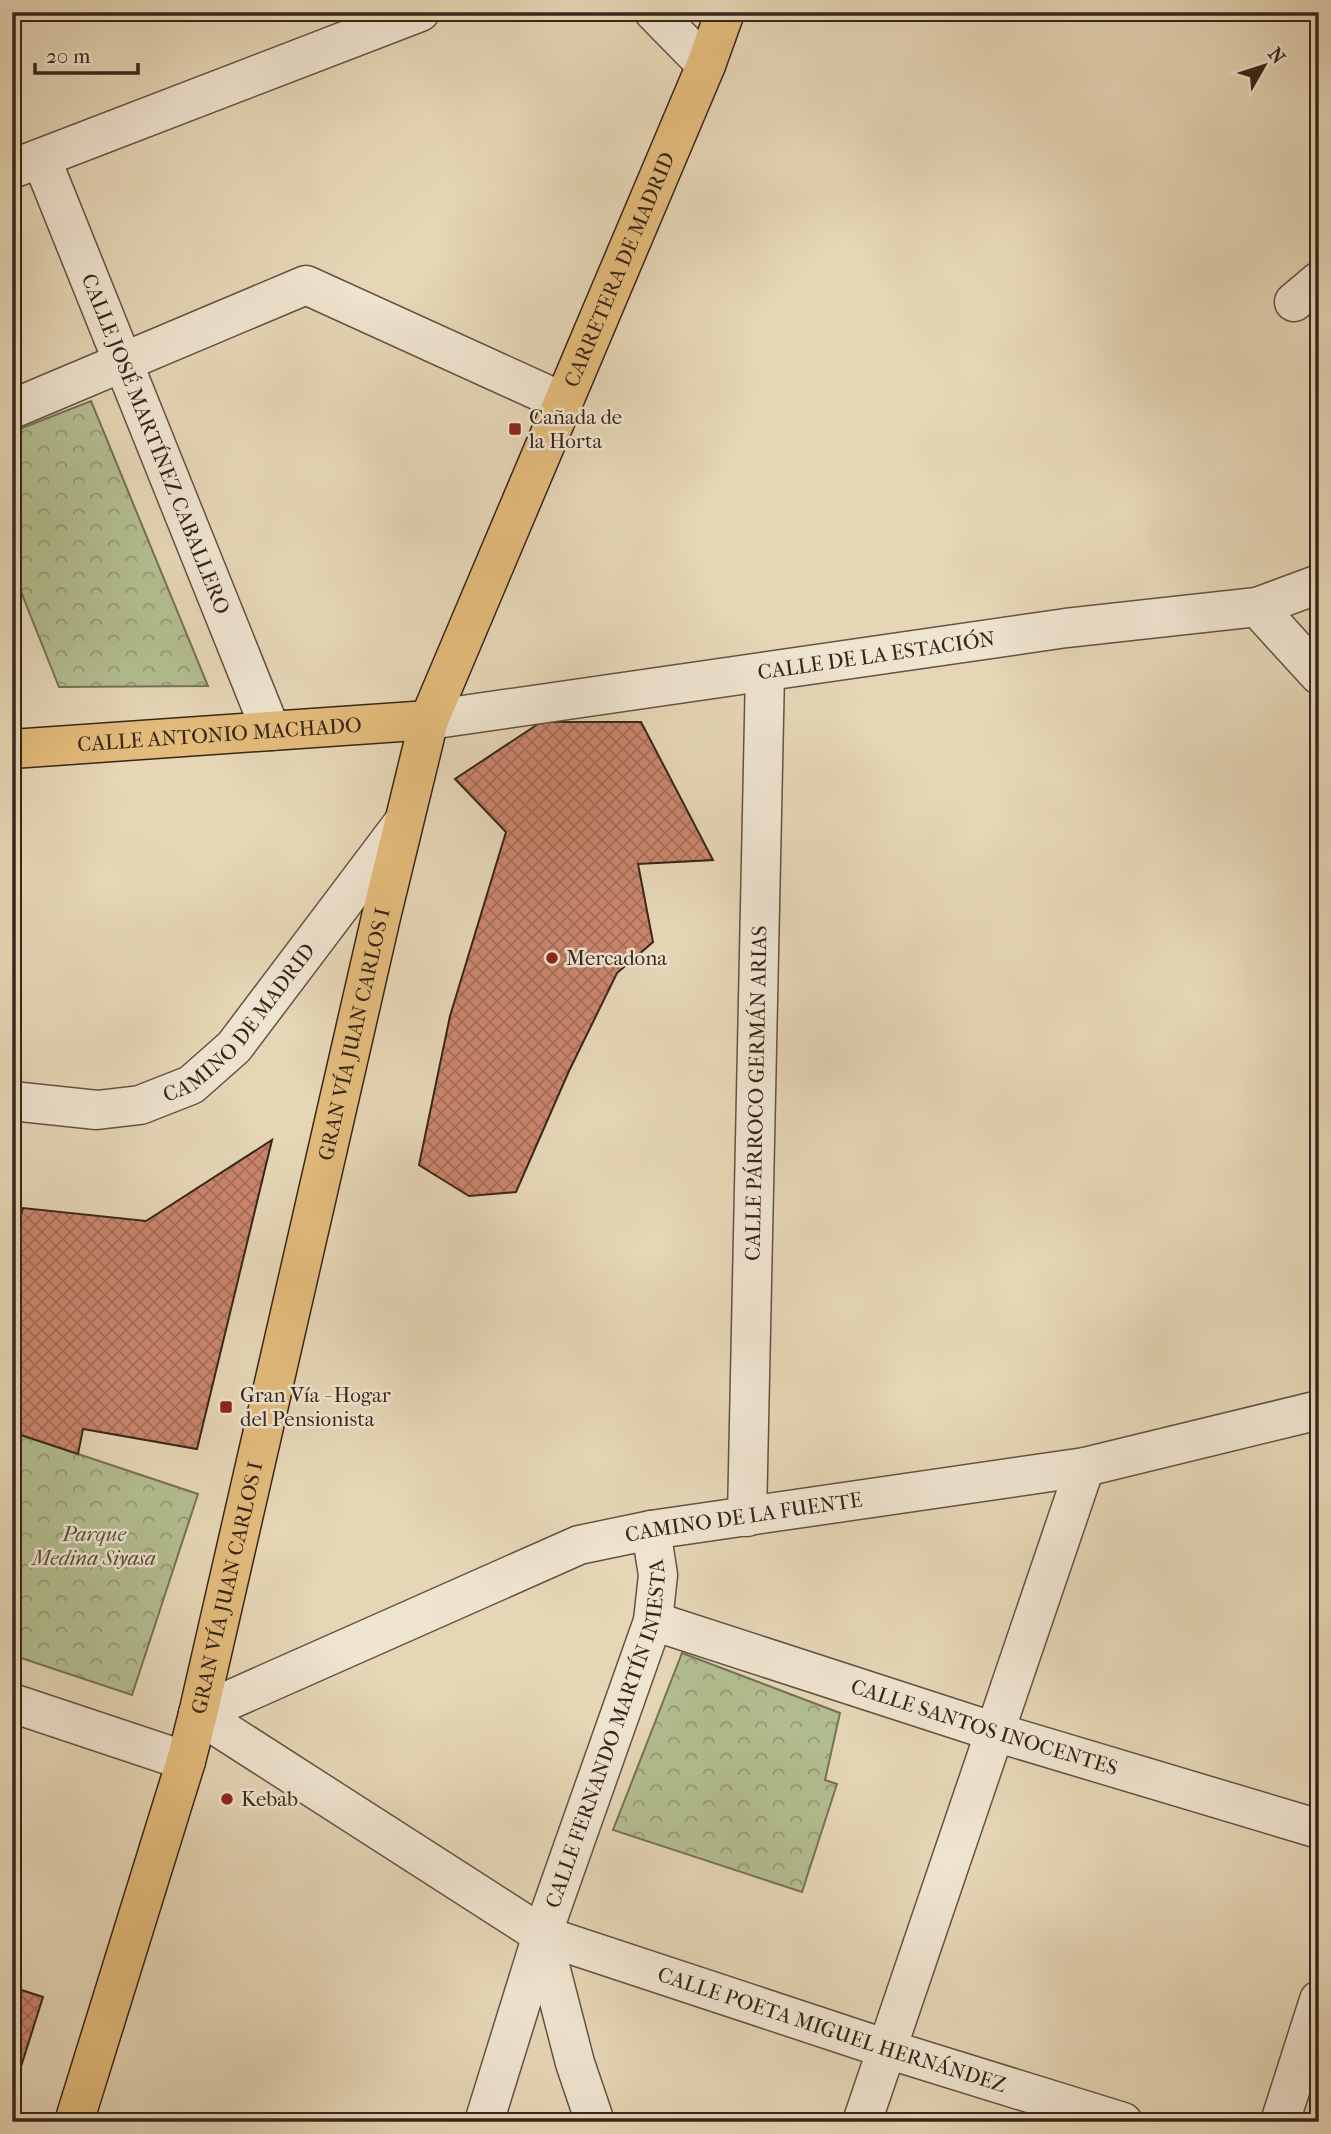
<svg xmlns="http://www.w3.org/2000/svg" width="1331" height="2134" font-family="'IM FELL French Canon',serif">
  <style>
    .park { fill: url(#park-crowns); stroke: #767256; stroke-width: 2 }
    .building { fill: url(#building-cross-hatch); stroke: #38261b; stroke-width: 2 }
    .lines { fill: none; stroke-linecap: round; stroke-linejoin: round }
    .minor-casing { stroke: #645242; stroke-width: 41 }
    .major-casing { stroke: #38261b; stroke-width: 41 }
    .minor { stroke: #efe4d0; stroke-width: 38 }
    .major { stroke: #e3bb7b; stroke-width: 38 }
    .poi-dot { fill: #8f2418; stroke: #efe4d0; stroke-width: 2.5 }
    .labels { text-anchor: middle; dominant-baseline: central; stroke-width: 5; stroke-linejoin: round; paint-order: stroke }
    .street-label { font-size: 21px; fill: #38261b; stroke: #efe4d0 }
    .poi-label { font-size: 21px; fill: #38261b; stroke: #efe4d0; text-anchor: start }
    .park-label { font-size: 21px; font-style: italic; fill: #574c38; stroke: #efe4d0 }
  </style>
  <defs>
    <pattern id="park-crowns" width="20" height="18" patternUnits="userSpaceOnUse" patternTransform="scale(1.75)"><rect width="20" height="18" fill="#b3be90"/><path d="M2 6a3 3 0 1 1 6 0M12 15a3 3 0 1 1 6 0" fill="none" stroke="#939a75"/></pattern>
    <pattern id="building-cross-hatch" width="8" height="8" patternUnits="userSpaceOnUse" patternTransform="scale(1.75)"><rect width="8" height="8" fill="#cb866d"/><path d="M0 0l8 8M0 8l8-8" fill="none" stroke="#a66d59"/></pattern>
  </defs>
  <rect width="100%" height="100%" fill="#e6d6b6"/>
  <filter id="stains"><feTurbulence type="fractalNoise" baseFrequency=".00286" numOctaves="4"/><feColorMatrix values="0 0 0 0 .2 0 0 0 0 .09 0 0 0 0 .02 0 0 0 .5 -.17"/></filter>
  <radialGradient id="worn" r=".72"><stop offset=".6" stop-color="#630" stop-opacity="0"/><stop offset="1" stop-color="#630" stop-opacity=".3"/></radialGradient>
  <!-- park -->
  <g class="park">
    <path d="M91 401 208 686 59 687 12 569V432Z"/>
    <path d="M12 1432 198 1494 132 1695 12 1655Z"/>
    <path d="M682 1653 840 1713 825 1780 837 1784 802 1892 613 1830Z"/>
  </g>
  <!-- building -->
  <g class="building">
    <path d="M541 722H641L713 860 638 864 653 942 617 973 569 1071 516 1192 469 1196 419 1165 450 1016 506 832 455 779Z"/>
    <path d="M272 1140 197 1449 83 1429 78 1454 12 1432V1241L23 1208 146 1221Z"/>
    <path d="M12 1987 43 1997 12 2095Z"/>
  </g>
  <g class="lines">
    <!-- minor casing -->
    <g class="minor-casing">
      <g id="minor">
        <path d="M654 12 706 65"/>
        <path id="s1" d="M41 158 271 731"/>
        <path d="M12 169 420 12"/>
        <path d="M1294 302 1319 281"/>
        <path d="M12 409 306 285 563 402"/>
        <path d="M1257 607 1319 675"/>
        <path id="s2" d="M429 720 1066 628 1257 607 1319 584"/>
        <path id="s3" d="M12 1101 97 1110 140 1105 191 1085 234 1047 403 823"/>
        <path id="s4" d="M747 1517 765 672"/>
        <path id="s5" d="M653 1621 995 1732 1319 1829"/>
        <path d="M12 1703 186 1761"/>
        <path id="s6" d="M198 1714 579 1545 651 1530 1085 1467 1319 1410"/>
        <path id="s7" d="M198 1714 542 1935 887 2049 1123 2122"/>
        <path d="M542 1935 575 2063 595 2122"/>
        <path id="s8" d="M484 2122 542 1935 653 1621 658 1575 651 1530"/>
        <path d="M862 2122 1085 1467"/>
        <path d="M1280 2122 1319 2000"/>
      </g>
    </g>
    <!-- major casing -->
    <g class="major-casing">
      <g id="major">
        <path id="s9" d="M12 749 429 720"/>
        <path id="s10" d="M74 2122 186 1761 198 1714 381 917 429 720 706 65 725 12"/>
      </g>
    </g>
    <!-- minor -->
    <use href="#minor" class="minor"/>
    <!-- major -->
    <use href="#major" class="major"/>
  </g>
  <!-- markers -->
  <g class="poi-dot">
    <rect x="508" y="422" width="14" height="14" rx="3.5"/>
    <circle cx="552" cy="958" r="7"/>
    <rect x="219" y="1400" width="14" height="14" rx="3.5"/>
    <circle cx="227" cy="1799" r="7"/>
  </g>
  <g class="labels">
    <!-- street labels -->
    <g class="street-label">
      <text stroke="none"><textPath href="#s10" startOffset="1936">CARRETERA DE MADRID</textPath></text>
      <text stroke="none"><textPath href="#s1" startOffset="308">CALLE JOSÉ MARTÍNEZ CABALLERO</textPath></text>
      <text stroke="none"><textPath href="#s2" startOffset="452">CALLE DE LA ESTACIÓN</textPath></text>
      <text stroke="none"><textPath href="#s9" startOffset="208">CALLE ANTONIO MACHADO</textPath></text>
      <text stroke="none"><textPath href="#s3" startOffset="261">CAMINO DE MADRID</textPath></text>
      <text stroke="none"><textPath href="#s10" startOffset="1124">GRAN VÍA JUAN CARLOS I</textPath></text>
      <text stroke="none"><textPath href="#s4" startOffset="424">CALLE PÁRROCO GERMÁN ARIAS</textPath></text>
      <text stroke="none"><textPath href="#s6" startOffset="584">CAMINO DE LA FUENTE</textPath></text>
      <text stroke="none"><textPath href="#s10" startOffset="556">GRAN VÍA JUAN CARLOS I</textPath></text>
      <text stroke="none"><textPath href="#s5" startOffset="348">CALLE SANTOS INOCENTES</textPath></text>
      <text stroke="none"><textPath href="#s8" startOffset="408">CALLE FERNANDO MARTÍN INIESTA</textPath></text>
      <text stroke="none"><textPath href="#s7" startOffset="714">CALLE POETA MIGUEL HERNÁNDEZ</textPath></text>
    </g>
    <!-- poi labels -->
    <g class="poi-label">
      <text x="529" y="417">Cañada de<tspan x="529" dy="24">la Horta</tspan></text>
      <text x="566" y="958">Mercadona</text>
      <text x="240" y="1395">Gran Vía - Hogar<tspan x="240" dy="24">del Pensionista</tspan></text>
      <text x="241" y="1799">Kebab</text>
    </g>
    <!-- park labels -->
    <g class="park-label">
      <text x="94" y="1534">Parque<tspan x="94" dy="24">Medina Siyasa</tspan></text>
    </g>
  </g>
  <!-- margin -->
  <rect width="1331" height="2134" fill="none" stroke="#e6d6b6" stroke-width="42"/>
  <rect x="14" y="14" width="1303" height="2106" fill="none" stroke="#38261b" stroke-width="3.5"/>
  <rect x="21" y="21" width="1289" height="2092" fill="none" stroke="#38261b" stroke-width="2"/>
  <!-- north arrow -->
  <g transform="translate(1264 66) rotate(51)" stroke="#efe4d0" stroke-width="5" paint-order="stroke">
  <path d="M0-5L12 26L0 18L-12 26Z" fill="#38261b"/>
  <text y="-10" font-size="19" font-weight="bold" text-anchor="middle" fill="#38261b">N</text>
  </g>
  <!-- scale -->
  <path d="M35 63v10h103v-10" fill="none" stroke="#38261b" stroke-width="3.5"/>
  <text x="46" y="63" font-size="21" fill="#38261b" stroke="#efe4d0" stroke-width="5" paint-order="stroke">20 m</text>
  <rect width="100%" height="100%" filter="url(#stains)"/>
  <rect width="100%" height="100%" fill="url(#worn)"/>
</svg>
